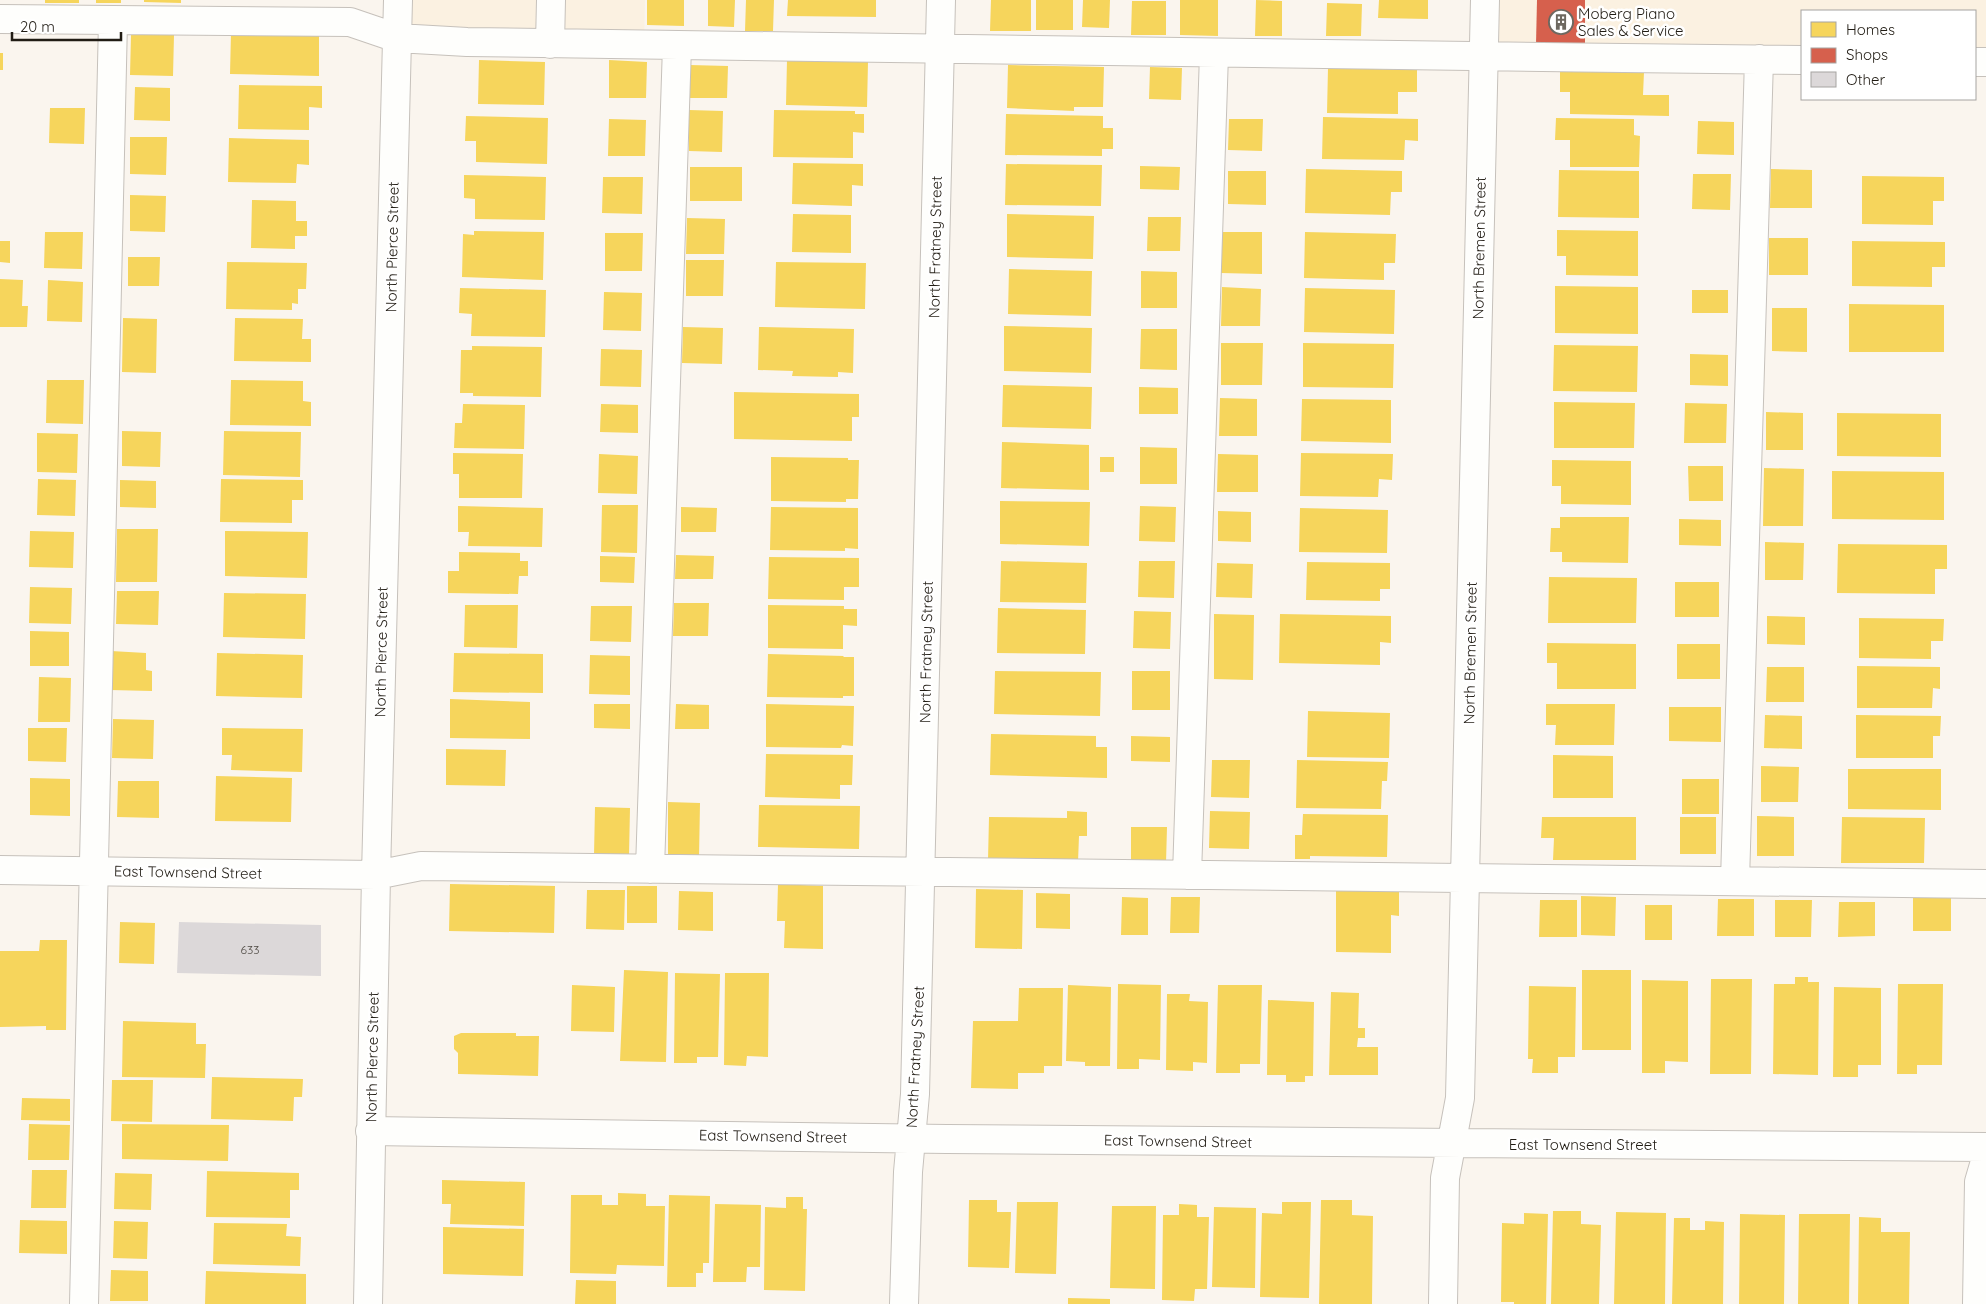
<svg xmlns="http://www.w3.org/2000/svg" width="1986" height="1304" viewBox="0 0 1986 1304" font-family="Quicksand,sans-serif">
	<rect width="100%" height="100%" fill="#faf5ee"/>
	<path fill="#fbf1e1" d="M398 0H645L644 45 397 38Z
		M1485 0H1986V62H1975V11H1802V60L1483 56Z"/>
	<path fill="#f6d55c" d="M45 0H79V3H45Z
		M96 0H121V3H96Z
		M144 0H181V3L144 2Z
		M647 0H684V26L647 25Z
		M708 0H735L734 27 708 26Z
		M746 0H774L773 31H745Z
		M788 0H876V17L787 16Z
		M991 0H1031V31H990Z
		M1036 0H1073V30H1036Z
		M1083 0H1110L1109 28 1082 27Z
		M1180 0H1218V36L1180 35Z
		M1256 0 1282 1V36H1255Z
		M1379 0H1428V19L1378 18Z
		M1132 1H1166V35H1131Z
		M1327 3 1362 4 1361 36H1326Z
		M231 33 319 35V76L230 74Z
		M131 35H174L173 76 130 75Z
		M0 53H3V70H0Z
		M479 60 545 62 544 105 478 104Z
		M609 60 647 62 646 98H609Z
		M787 60 868 62 867 107 786 105Z
		M690 65 728 66 727 98H689Z
		M1008 65 1104 67 1103 107H1074V111L1007 108Z
		M1150 67 1182 68 1181 100 1149 99Z
		M1328 68 1417 70V92H1398V114L1327 113Z
		M1560 71 1644 72 1643 95H1669V116L1570 114V92H1560Z
		M239 85 322 86V108L309 107V130L238 129Z
		M135 87 170 88V121L134 120Z
		M50 108H85L84 144 49 143Z
		M689 110 723 111 722 152 689 151Z
		M774 110 855 111V114H864V133L853 132V158L773 157Z
		M1006 114 1103 116V128H1113V149H1102V156L1005 155Z
		M466 116 548 118 547 164 476 162V141H465Z
		M1323 117 1418 119V141L1405 140 1404 160 1322 159Z
		M1556 118 1634 119V135L1640 136 1639 167H1570V140H1555Z
		M609 119 646 120 645 156H608Z
		M1229 119H1263L1262 151 1228 150Z
		M1698 121 1734 122V155L1697 154Z
		M130 137H167L166 175 130 174Z
		M229 138 309 140V165L297 164 296 183 228 182Z
		M793 163 863 164V186L852 185V206L792 204Z
		M1006 164 1102 165 1101 206 1005 205Z
		M1140 166 1180 167 1179 190 1140 189Z
		M690 167H742V201H690Z
		M1306 169 1402 171V192H1391L1390 215 1305 213Z
		M1771 169 1812 170V208H1770Z
		M1559 170 1639 171V218L1558 217Z
		M1228 171H1266V205L1228 204Z
		M1693 174H1731L1730 210 1692 209Z
		M464 175 546 177 545 220 475 219V199L464 198Z
		M1862 176 1944 177V201H1933V225L1862 224Z
		M603 177H643L642 214 602 213Z
		M130 195 166 196 165 232 130 231Z
		M252 200 296 201V221H307V236H295V249L251 248Z
		M793 214 851 215V253L792 252Z
		M1007 214 1094 216 1093 259 1007 257Z
		M1148 217H1181L1180 251H1147Z
		M687 218 725 219 724 254H686Z
		M1557 230 1638 231V276L1566 275V256H1557Z
		M474 231 544 232 543 280 462 277 463 234 474 235Z
		M45 232H83L82 269 44 268Z
		M1222 232H1262V274L1221 273Z
		M1305 232 1396 234 1395 263H1384V280L1304 278Z
		M605 233H643L642 271H605Z
		M1769 238H1808V275H1769Z
		M0 241H10V263L0 262Z
		M1852 241 1945 242V267H1932V287L1852 286Z
		M128 257H160L159 286H128Z
		M686 260H724L723 296H686Z
		M227 262 307 263 306 289H298V304L292 303V310L226 309Z
		M776 262 866 263 865 309 775 307Z
		M1009 269 1092 271 1091 316 1008 314Z
		M1141 271 1177 272V308H1141Z
		M0 279 23 280 22 306H28L27 327H0Z
		M48 280 83 282 82 322 47 321Z
		M1555 286 1638 287V334L1555 333Z
		M1222 287 1261 289 1260 326H1221Z
		M460 288 546 290 545 337 471 336 472 314 459 313Z
		M1305 288 1395 290 1394 334 1304 332Z
		M1692 290H1728V313H1692Z
		M604 292 642 293 641 331 603 330Z
		M1849 304 1944 305V352H1849Z
		M1772 308H1807V352L1772 351Z
		M123 318 157 319 156 373 122 372Z
		M235 318 303 319 302 339H311V362L234 361Z
		M1004 326 1092 328 1091 373 1004 371Z
		M683 327 723 328 722 364 682 363Z
		M759 327 854 329 853 373 838 372V377L792 376 793 371 758 370Z
		M1141 329H1177V370L1140 369Z
		M1221 343H1263L1262 385H1221Z
		M1303 343 1394 344 1393 388 1303 387Z
		M1554 345 1638 346 1637 392 1553 391Z
		M472 346 542 347 541 397 473 396V393H460L461 350H472Z
		M601 349 642 350 641 387 600 386Z
		M1690 354 1728 355V386L1690 385Z
		M47 380H84L83 424 46 423Z
		M231 380 303 381V401L311 402V426L230 425Z
		M1003 385 1092 387 1091 429 1002 427Z
		M1139 387 1178 388V414H1139Z
		M734 392 859 394V417H852V441L734 439Z
		M1220 398 1257 399V436H1219Z
		M1302 399 1391 400V443L1301 441Z
		M1554 402 1635 403 1634 448H1554Z
		M1685 403 1727 404 1726 443H1684Z
		M463 404 525 405 524 449 454 448 455 423H462Z
		M601 404 638 405V433L600 432Z
		M1766 412 1803 413V450H1766Z
		M1837 413 1941 414V457L1837 456Z
		M122 431 161 432 160 467 122 466Z
		M224 431 301 432 300 477 223 475Z
		M37 433 78 434 77 473 37 472Z
		M1002 442 1089 445V490L1001 488Z
		M1140 447 1177 448V484H1140Z
		M453 453 523 454 522 498H459V474H453Z
		M1301 453 1393 454 1392 480 1379 479 1378 497 1300 496Z
		M599 454 638 456 637 494 598 493Z
		M1218 454 1258 455V492H1217Z
		M771 457 848 458V460H859L858 499H846V502L771 501Z
		M1100 457H1114V472H1100Z
		M1552 460 1631 461V505L1561 504V486H1552Z
		M1688 466H1723V501H1689Z
		M1764 468 1804 469 1803 526H1763Z
		M1832 471 1944 472V520L1832 519Z
		M38 479 76 480 75 516 37 515Z
		M221 479 303 480V500H292V523L220 522Z
		M120 480 156 481V508L120 507Z
		M1000 501 1090 502 1089 546 1000 544Z
		M602 505H638L637 553 601 552Z
		M458 506 543 508 542 547 468 546 469 532H458Z
		M1140 506 1176 507 1175 542 1139 541Z
		M681 507 717 508 716 532H681Z
		M771 507 858 508V549L845 548V551L770 550Z
		M1300 508 1388 510 1387 553 1299 552Z
		M1218 511 1251 512V542L1218 541Z
		M1560 517H1629L1628 563 1562 562V552H1550L1551 528H1560Z
		M1679 519 1721 520V546L1679 545Z
		M117 529H158L157 582H116Z
		M30 531 74 532 73 568 29 567Z
		M225 531 308 532 307 578 225 576Z
		M1765 542 1804 543 1803 580H1765Z
		M1838 544 1947 545V569H1935V594L1837 593Z
		M459 552 520 553V561H528V576H519L518 594 448 593V571H459Z
		M676 555 714 556 713 579H675Z
		M600 556 635 557 634 583 600 582Z
		M769 557 859 558V587H844V600L768 599Z
		M1001 561 1087 563 1086 603 1000 602Z
		M1139 561H1175L1174 598 1138 597Z
		M1307 562 1390 563V589H1380V601L1306 600Z
		M1217 563 1253 564 1252 598 1216 597Z
		M1549 577 1637 578 1636 623H1548Z
		M1675 582H1719V617H1675Z
		M30 587 72 588 71 624 29 623Z
		M117 591H159L158 625 116 624Z
		M224 593 306 594 305 639 223 637Z
		M674 603H709L708 636H673Z
		M465 605H518L517 648 464 647Z
		M768 605 844 606V609H857V626L843 625V649L768 648Z
		M591 606H632L631 642 590 641Z
		M998 608 1086 610 1085 654 997 653Z
		M1134 611 1171 612 1170 649 1133 648Z
		M1214 614 1254 615 1253 680 1214 679Z
		M1280 614 1391 616V643L1380 642V665L1279 663Z
		M1767 616 1805 617V645L1767 644Z
		M1859 618 1944 619 1943 641H1931V659L1859 658Z
		M30 631 69 632V666H30Z
		M1547 643 1636 644V689H1557V663H1547Z
		M1677 644H1720V679H1677Z
		M111 651 146 653V670L152 671V691L110 690Z
		M217 653 303 655 302 698 216 696Z
		M454 653 543 654V693L453 692Z
		M768 654 844 656 843 657H854V696H843V698L767 697Z
		M590 655 630 656V695L589 694Z
		M1857 666 1940 667V689L1933 688 1932 708H1857Z
		M1767 667H1804V702H1766Z
		M995 671 1101 672 1100 716 994 714Z
		M1132 671H1170V710H1132Z
		M39 677 71 678 70 722H38Z
		M450 699 530 702V739L450 738Z
		M594 704H630V729L594 728Z
		M676 704 709 705V729H675Z
		M766 704 854 706 853 746 842 745 841 748 766 747Z
		M1546 704H1615L1614 745H1555L1556 725H1546Z
		M1669 707H1721V742L1669 741Z
		M1308 711 1390 713 1389 758 1307 757Z
		M1765 715 1802 716V749L1764 748Z
		M1856 715 1941 716 1940 736H1933V758H1856Z
		M113 719 154 720 153 759 112 758Z
		M28 728H67L66 762 28 761Z
		M222 728 303 729 302 772 231 770 232 755H222Z
		M991 734 1096 736V747H1107V778L990 775Z
		M1131 736 1170 737V762L1131 761Z
		M446 749 506 750 505 786 446 785Z
		M766 754 853 755 852 785H840V799L765 797Z
		M1553 755 1613 756V798H1553Z
		M1212 760H1250L1249 798 1211 797Z
		M1297 760 1388 762 1387 781H1382L1381 809 1296 808Z
		M1761 766 1799 767 1798 802H1761Z
		M1848 769H1941V810L1848 809Z
		M216 776 292 778 291 822 215 821Z
		M30 778 70 779V816L30 815Z
		M1682 779H1719V814H1682Z
		M118 781H159V818L117 817Z
		M668 802 700 803 699 858 668 857Z
		M759 805 860 806 859 849 758 847Z
		M595 807 630 808 629 856 594 855Z
		M1067 811 1087 812V836H1079L1078 862 988 860 989 817 1067 818Z
		M1210 811 1250 812 1249 849 1209 848Z
		M1303 814 1388 815 1387 857 1310 856V859H1295V835H1302Z
		M1757 816 1794 817V856H1757Z
		M1542 817H1636V860H1553L1554 838H1541Z
		M1680 817H1716V854H1680Z
		M1842 817 1925 818 1924 863H1841Z
		M1131 827H1167L1166 863 1131 862Z
		M450 884 555 886 554 933 449 931Z
		M778 884 823 886V949L784 948 785 921H777Z
		M627 886H657V923H627Z
		M976 889 1023 890 1022 949 975 948Z
		M587 890H625L624 930 586 929Z
		M1336 890 1399 892V916L1391 915V953L1336 952Z
		M679 891 713 892V931L678 930Z
		M1036 893 1070 894V929L1036 928Z
		M1581 896 1616 897 1615 936 1581 935Z
		M1913 896H1951V931H1913Z
		M1122 897 1148 898V935H1121Z
		M1171 897H1200L1199 933H1170Z
		M1718 899H1754V936H1717Z
		M1540 900H1577V937H1539Z
		M1775 900H1812L1811 937H1775Z
		M1839 902H1875V936L1838 937Z
		M1645 905H1672V940H1645Z
		M120 922 155 923 154 964 119 963Z
		M40 940H67L66 1030H46V1026L0 1027V951H39Z
		M624 970 668 972 666 1062 620 1061Z
		M1582 970H1631V1050H1582Z
		M675 973 720 974 718 1057H697V1063H674Z
		M725 973H769L768 1057 747 1056 746 1066 724 1065Z
		M1795 977H1808V982H1819L1818 1075 1773 1074 1774 984H1795Z
		M1711 979H1752L1751 1074H1710Z
		M1642 980 1688 981V1062L1665 1061V1073H1642Z
		M1118 984 1161 985 1160 1060 1139 1059V1069H1117Z
		M1898 984H1943L1942 1065H1917V1074H1897Z
		M572 985 615 987 614 1032 571 1031Z
		M1068 985 1111 987 1110 1066H1085V1062L1066 1061Z
		M1218 985H1262L1260 1064H1240V1073H1216Z
		M1529 986 1576 987 1575 1057H1558V1073H1532L1533 1059H1528Z
		M1834 987 1881 988V1065H1858V1077H1833Z
		M1019 988H1063L1062 1066H1044V1073H1018V1089L971 1088 973 1021H1018Z
		M1331 992 1359 993 1358 1028H1365V1038H1358L1357 1047H1378V1075H1329Z
		M1167 994H1190L1189 1001 1208 1002 1207 1063 1193 1062V1071L1166 1070Z
		M1268 1000 1314 1002 1313 1076H1305V1082H1286V1075H1267Z
		M123 1021 196 1023V1044H206L205 1078 122 1077Z
		M461 1033H516V1036H539L538 1076 458 1074V1053L454 1049V1036Z
		M212 1077 303 1079 302 1097H294L293 1121 211 1119Z
		M112 1080H153L152 1122 111 1121Z
		M22 1098 70 1099V1121L21 1120Z
		M29 1124 70 1125 69 1160H28Z
		M122 1124 229 1125 228 1161 122 1159Z
		M32 1170H67L66 1208H31Z
		M207 1171 299 1173V1190H290V1218L206 1217Z
		M115 1173 152 1174 151 1210 114 1209Z
		M442 1180 525 1182 524 1226 450 1224 451 1204H442Z
		M618 1193 646 1194V1206H665L664 1266 617 1265 616 1274 570 1273 571 1195H602V1205H618Z
		M669 1195 710 1196 709 1263H703V1273H696V1287H667Z
		M786 1197H803V1209H807L805 1291 764 1290 765 1207 786 1208Z
		M969 1200H997V1212H1011L1009 1268 968 1267Z
		M1321 1200H1352V1215L1373 1216 1372 1304H1319Z
		M1017 1202H1058L1056 1274 1015 1273Z
		M1282 1202H1311L1309 1298 1260 1297 1262 1213 1282 1214Z
		M715 1204 761 1205 760 1267H747L746 1282H713Z
		M1179 1204 1197 1205V1217H1209L1207 1289H1195L1194 1301 1162 1300 1163 1215H1179Z
		M1112 1206H1156L1155 1289 1110 1288Z
		M1214 1207 1256 1208 1255 1288 1212 1287Z
		M1553 1211H1581V1224L1601 1225 1599 1304H1551Z
		M1616 1212 1666 1213 1665 1304H1614Z
		M1524 1213 1548 1214 1546 1304H1514V1302H1501L1502 1223 1524 1224Z
		M1740 1214 1785 1215 1784 1304H1739Z
		M1799 1214H1850L1849 1304H1798Z
		M1859 1217 1881 1218V1232H1910L1909 1304H1858Z
		M1674 1218H1690V1230H1705V1221L1724 1222 1723 1304H1672Z
		M20 1220 67 1221V1254L19 1253Z
		M114 1221 148 1222 147 1259 113 1258Z
		M214 1223 287 1224 286 1236 301 1237 300 1266 213 1264Z
		M443 1227 524 1229 523 1276 443 1274Z
		M111 1270 148 1271V1301H110Z
		M206 1271 306 1274V1304H205Z
		M576 1280 616 1281V1304H575Z
		M1068 1298 1110 1299V1304H1068Z"/>
	<path fill="#d6604d" d="M1537 0H1585V44H1536Z"/>
	<path fill="#dcd8d9" d="M179 922 321 925V976L177 973Z"/>
	<g fill="none" stroke-linecap="round" stroke-linejoin="round">
		<defs>
			<path id="minor" d="M0 19 350 22 397 38 467 42C912 51 1357 55 1802 60
				M550 44 551 0
				M1975 62H1986
				M650 869 677 46
				M0 870 376 875 421 866 1986 884
				M1187 875 1214 54
				M1735 881 1759 59
				M370 1131 947 1139 1986 1147
				M84 1304 113 21
				M368 1304 376 875 398 0
				M904 1304 908 1172 915 1094 941 0
				M1443 1304 1445 1178 1460 1098 1485 0
				M1977 1304 1979 1182 1986 1158"/>
		</defs>
		<use href="#minor" stroke="#c6c1bb" stroke-width="30"/>
		<use href="#minor" stroke="#fefefc" stroke-width="28"/>
	</g>
	<defs>
		<symbol id="building-ring" viewBox="-11 -11 22 22"><circle r="9.5" fill="#fff" stroke="#6d6860" stroke-width="1.5"/><path d="M-4-6H4V6H1V3H-1V6H-4ZM-2.5-4.3h1.7v1.8h-1.7ZM.8-4.3h1.7v1.8H.8ZM-2.5-1h1.7V.8h-1.7ZM.8-1h1.7V.8H.8Z" fill="#6d6860"/></symbol>
	</defs>
	<g fill-rule="evenodd">
		<use href="#building-ring" x="1547" y="8" width="28" height="28"/>
	</g>
	<g text-anchor="middle" dominant-baseline="central" stroke-width="5" stroke-linejoin="round" paint-order="stroke">
		<g font-size="12" fill="#504b45">
			<text x="250" y="949">633</text>
		</g>
		<g font-size="15" fill="#211c14" stroke="#fff" text-anchor="start">
			<text x="1578" y="13">Moberg Piano<tspan x="1578" dy="17">Sales &amp; Service</tspan></text>
		</g>
		<g font-size="15" fill="#211c14" stroke="#fff">
			<text transform="translate(392 247) rotate(-89)">North Pierce Street</text>
			<text transform="translate(935 247) rotate(-89)">North Fratney Street</text>
			<text transform="translate(1479 248) rotate(-89)">North Bremen Street</text>
			<text transform="translate(381 652) rotate(-89)">North Pierce Street</text>
			<text transform="translate(926 652) rotate(-89)">North Fratney Street</text>
			<text transform="translate(1470 653) rotate(-89)">North Bremen Street</text>
			<text transform="translate(188 872) rotate(1)">East Townsend Street</text>
			<text transform="translate(372 1057) rotate(-89)">North Pierce Street</text>
			<text transform="translate(915 1057) rotate(-87)">North Fratney Street</text>
			<text transform="translate(773 1136) rotate(1)">East Townsend Street</text>
			<text transform="translate(1178 1141) rotate(1)">East Townsend Street</text>
			<text x="1583" y="1144">East Townsend Street</text>
		</g>
	</g>
	<rect x="1801" y="10" width="175" height="90" fill="#ffffff" stroke="#a6a4a1"/>
	<rect x="1811" y="22" width="25" height="15" fill="#f6d55c" stroke="#a6a4a1"/>
	<text x="1846" y="35" font-size="15" fill="#211c14">Homes</text>
	<rect x="1811" y="48" width="25" height="15" fill="#d6604d" stroke="#a6a4a1"/>
	<text x="1846" y="60" font-size="15" fill="#211c14">Shops</text>
	<rect x="1811" y="72" width="25" height="15" fill="#dcd8d9" stroke="#a6a4a1"/>
	<text x="1846" y="85" font-size="15" fill="#211c14">Other</text>
	<path d="M12 32v8h109v-8" fill="none" stroke="#211c14" stroke-width="2.5"/>
	<text x="20" y="32" font-size="15" fill="#211c14" stroke="#ffffff" stroke-width="4" paint-order="stroke">20 m</text>
</svg>
